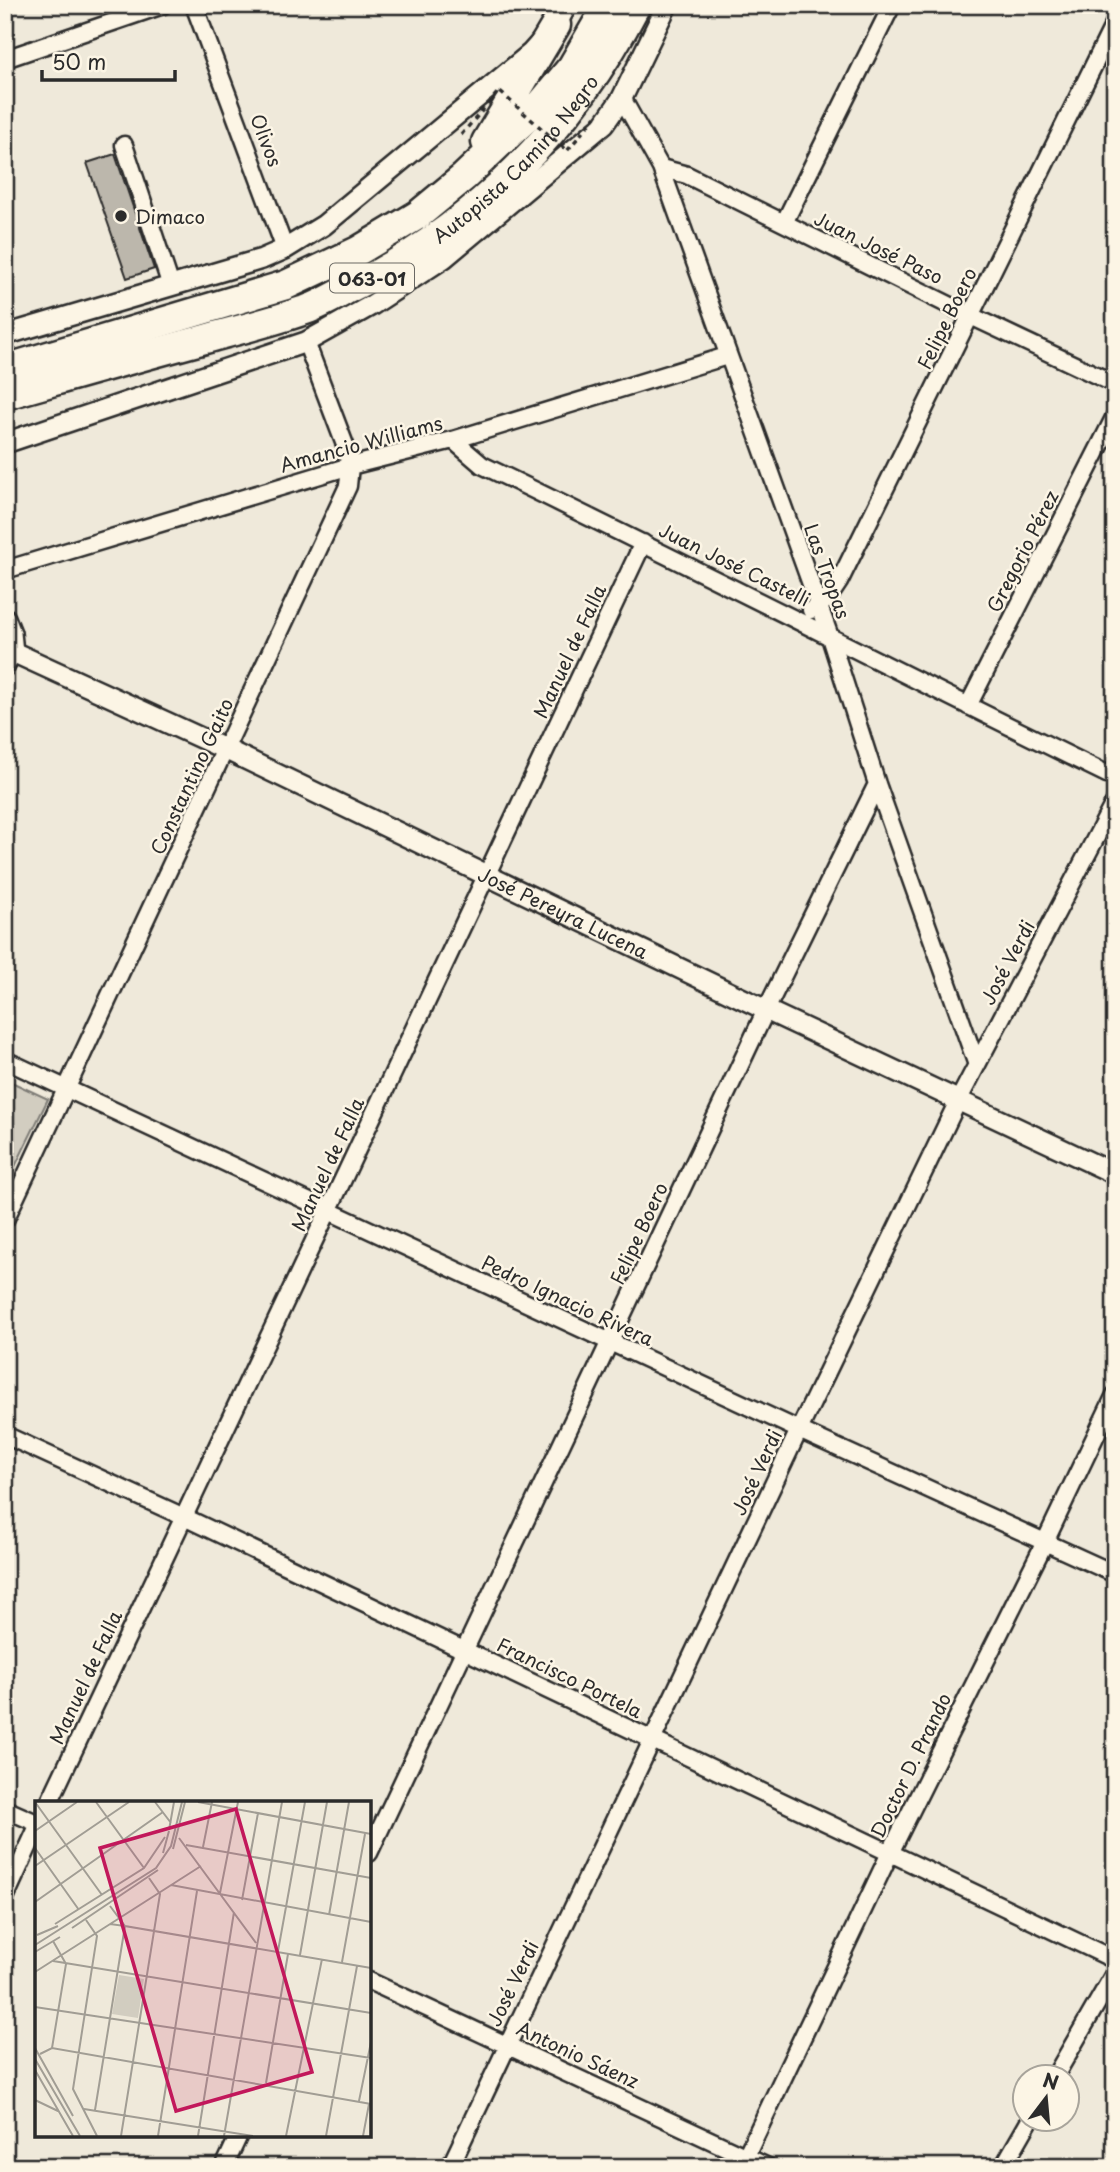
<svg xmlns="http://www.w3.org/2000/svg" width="1120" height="2172" viewBox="0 0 1120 2172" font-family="'Playpen Sans',sans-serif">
	<rect width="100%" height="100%" fill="#efe9da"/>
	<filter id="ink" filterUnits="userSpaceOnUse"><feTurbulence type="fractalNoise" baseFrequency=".0143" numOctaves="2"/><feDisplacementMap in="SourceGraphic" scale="14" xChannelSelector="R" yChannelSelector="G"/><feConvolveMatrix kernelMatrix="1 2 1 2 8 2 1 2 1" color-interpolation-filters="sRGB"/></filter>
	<g filter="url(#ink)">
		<path fill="#d2cdc0" stroke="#7e7c76" stroke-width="2" d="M5 1079 48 1099 5 1187Z"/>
		<path fill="#bcb7ac" stroke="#2b2b2b" stroke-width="2" d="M115 154 154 269 127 278 87 163Z"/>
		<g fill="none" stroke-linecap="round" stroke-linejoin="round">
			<defs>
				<path id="minor" d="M194 5 285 249
					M5 59 163 5
					M622 98 661 168 829 634 877 784 977 1065
					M124 145 171 286
					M661 168 687 175 971 316 1115 384
					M784 223 892 5
					M453 440 482 465C694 567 903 675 1115 778
					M5 570 350 466 453 440 727 356
					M811 610 827 600 839 582 1115 22
					M5 668 13 652
					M968 706 1115 416
					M5 1060 799 1430 1115 1574
					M5 1220 348 486 350 466 345 445 306 342
					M5 1435 184 1517 1115 1960
					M49 1803 643 543
					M5 1809 37 1823
					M369 1853 766 1010 877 784
					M5 1898 37 1828
					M369 1981 768 2167
					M1054 2078 1115 1972
					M746 2156 890 1853 1045 1542 1115 1395
					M224 2167 239 2135
					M450 2167 799 1430 958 1101 1115 801
					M1003 2167 1030 2120"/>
				<g id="tertiary">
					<path d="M5 335 262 259 285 249 324 225 531 53 556 25 567 5"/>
					<path d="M5 443 306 342 372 305 444 258 604 124 622 98 667 5"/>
					<path id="s1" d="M5 618 11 633 13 652 227 750 766 1010 1115 1174"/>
				</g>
				<g id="motorway">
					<path d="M486 142 556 25"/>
					<path d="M5 369 286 285 358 251 418 215 464 177 542 103 572 67 608 5"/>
					<path id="s2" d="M5 395C72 376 138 357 205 339 237 330 271 322 302 311 319 306 335 296 350 288 474 228 573 127 636 5"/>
				</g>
			</defs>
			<use href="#minor" stroke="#2b2b2b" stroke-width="21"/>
			<use href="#tertiary" stroke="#2b2b2b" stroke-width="24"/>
			<use href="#motorway" stroke="#2b2b2b" stroke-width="33"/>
			<use href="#minor" stroke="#fcf5e5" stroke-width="16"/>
			<use href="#tertiary" stroke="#fcf5e5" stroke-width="19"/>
			<use href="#motorway" stroke="#fcf5e5" stroke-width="28"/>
			<path stroke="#2b2b2b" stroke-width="3.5" stroke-dasharray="5 5" stroke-linecap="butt" d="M461 135 499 91 567 151 596 116"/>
		</g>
	</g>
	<circle fill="#2b2b2b" stroke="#fcf5e5" stroke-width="2.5" cx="121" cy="216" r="7"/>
	<g text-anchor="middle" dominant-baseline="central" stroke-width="5" stroke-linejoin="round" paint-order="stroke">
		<rect fill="#fcf5e5" stroke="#6a6863" stroke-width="2" x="330" y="263.5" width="84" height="29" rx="5"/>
		<g font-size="18" font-weight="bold" fill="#2b2b2b">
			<text x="372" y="278">063-01</text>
		</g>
		<g font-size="19" fill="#2b2b2b" stroke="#fcf5e5">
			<text transform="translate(267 140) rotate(69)">Olivos</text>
			<text stroke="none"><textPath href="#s2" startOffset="574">Autopista Camino Negro</textPath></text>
			<text transform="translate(879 247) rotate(26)">Juan José Paso</text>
			<text transform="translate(946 318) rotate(-64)">Felipe Boero</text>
			<text transform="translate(361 443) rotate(-15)">Amancio Williams</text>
			<text transform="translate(1022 551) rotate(-63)">Gregorio Pérez</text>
			<text transform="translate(735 564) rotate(26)">Juan José Castelli</text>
			<text transform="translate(828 571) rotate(70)">Las Tropas</text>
			<text transform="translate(569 651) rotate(-65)">Manuel de Falla</text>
			<text transform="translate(191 776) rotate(-65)">Constantino Gaito</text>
			<text stroke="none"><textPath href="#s1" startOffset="644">José Pereyra Lucena</textPath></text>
			<text transform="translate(1007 962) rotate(-62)">José Verdi</text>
			<text transform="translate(327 1164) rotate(-65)">Manuel de Falla</text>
			<text transform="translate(638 1233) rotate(-65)">Felipe Boero</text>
			<text transform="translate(568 1300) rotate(25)">Pedro Ignacio Rivera</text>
			<text transform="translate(756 1472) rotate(-65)">José Verdi</text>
			<text transform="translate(85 1677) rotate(-65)">Manuel de Falla</text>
			<text transform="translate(570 1677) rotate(26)">Francisco Portela</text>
			<text transform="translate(910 1765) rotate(-64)">Doctor D. Prando</text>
			<text transform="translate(512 1983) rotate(-64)">José Verdi</text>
			<text transform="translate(578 2054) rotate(25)">Antonio Sáenz</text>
		</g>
		<g font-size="19" fill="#2b2b2b" stroke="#fcf5e5" text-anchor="start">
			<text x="135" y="216">Dimaco</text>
		</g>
	</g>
	<g transform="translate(35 1801)">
		<rect width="336" height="336" fill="#efe9da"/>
		<path d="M84 174 109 178 103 217 77 213Z" fill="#d2cdc0"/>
		<path fill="none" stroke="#a19d94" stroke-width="2" d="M0 1 67 94M61 1 109 67M120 1 136 22M163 1 336 33M134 29 139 1M0 30 42 1M144 37 221 142M151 44 336 77M168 46 177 1M0 47 44 109M138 48 150 1M128 52 134 30M0 65 94 1M136 84 336 121M185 92 203 1M207 99 223 12M0 101 128 11M75 105 90 125 336 167M294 114 314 1M51 119 62 135 38 288 62 335M20 123 109 67 130 36M37 127 123 69M2 134 23 125M0 144 121 67 136 45 147 1M243 150 270 1M0 151 25 136M265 154 292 1M18 160 336 212M307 161 330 33M0 171 166 65M0 206 336 257M0 247 38 315M17 247 31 163 18 140M5 253 17 247 336 303M0 258 45 335M0 269 38 335M231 282 253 153M0 299 23 310M324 300 336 241M49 308 218 335M60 309 90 125 75 123M86 335 125 93 114 77M123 335 162 90M163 335 199 111M189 335 247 1M251 335 287 158M291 335 322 165M328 335 334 303"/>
		<path fill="#c2185b" fill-opacity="0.15" stroke="#c2185b" stroke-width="3.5" d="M201 8 277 271 141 310 65 47Z"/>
		<rect width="336" height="336" fill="none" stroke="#2b2b2b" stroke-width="3.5"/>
	</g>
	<rect width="1120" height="2172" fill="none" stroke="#fcf5e5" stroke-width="28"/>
	<rect x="14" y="14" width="1092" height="2144" fill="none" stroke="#2b2b2b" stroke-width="2.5" filter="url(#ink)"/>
	<g transform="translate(1046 2098) rotate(16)"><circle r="33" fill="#fcf5e5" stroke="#a8a49b" stroke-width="2"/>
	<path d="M0-5L12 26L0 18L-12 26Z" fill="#2b2b2b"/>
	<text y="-10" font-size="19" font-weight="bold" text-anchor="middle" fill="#2b2b2b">N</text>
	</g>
	<path d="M42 70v10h133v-10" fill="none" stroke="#2b2b2b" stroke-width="3.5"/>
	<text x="52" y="70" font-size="21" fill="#2b2b2b" stroke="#fcf5e5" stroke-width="5" paint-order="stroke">50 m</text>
</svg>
